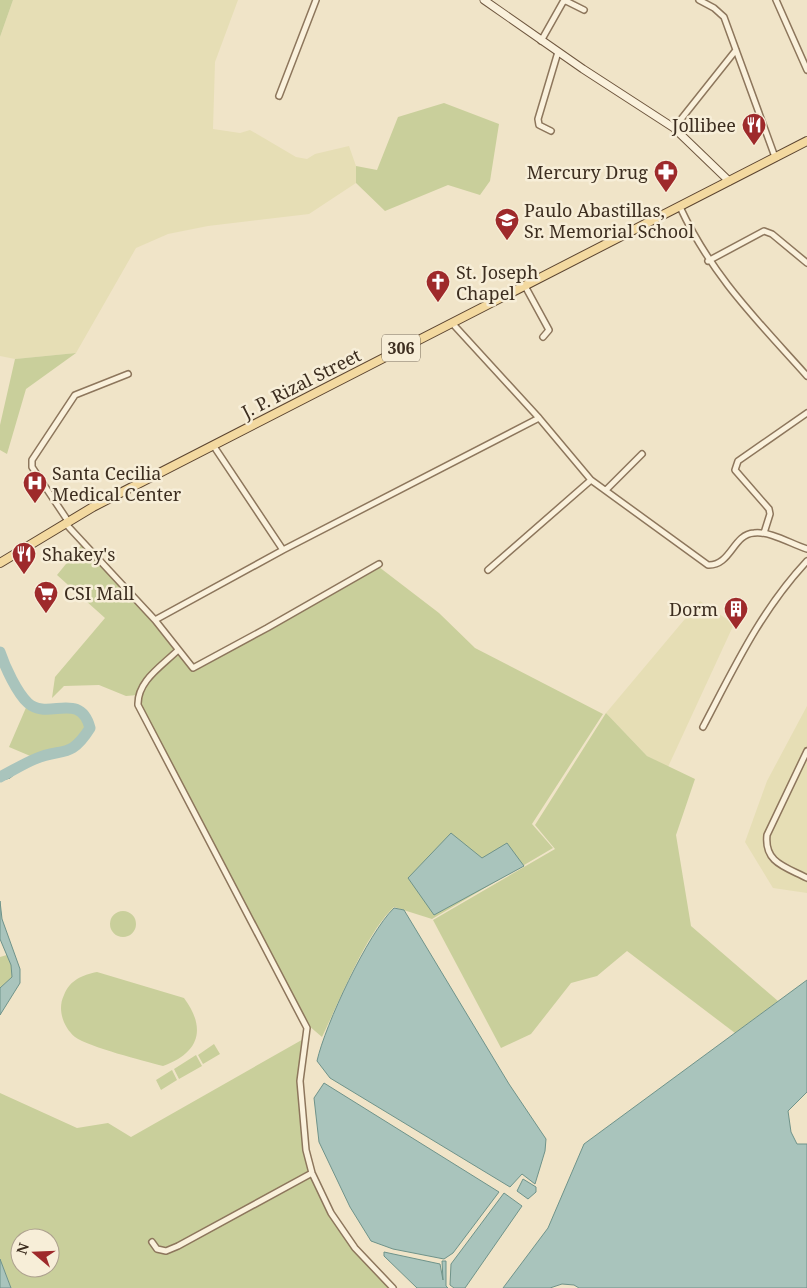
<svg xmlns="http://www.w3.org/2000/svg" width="807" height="1288" viewBox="0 0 807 1288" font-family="'Noto Serif',serif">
	<rect width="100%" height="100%" fill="#f0e4c8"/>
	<path fill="#e6deb5" d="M13 0H238L215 62 213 129 240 133 250 130 296 157 307 159 315 154 349 146 356 166V183L309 214 208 226 168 234 136 248 76 353 15 359 0 356V37Z
		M700 601 734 624 668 767 647 756 606 713Z
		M807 706V893L773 888 745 842 767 781Z"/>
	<path fill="#c9cf9b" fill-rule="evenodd" d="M0 0H13L0 37Z
		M444 103 499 124 490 181 480 195 448 185 385 211 356 183V166L377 170 398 117Z
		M76 353 26 389 7 454 0 450V425L15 359Z
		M83 543 155 620 178 650 142 685 138 695 126 696 99 685 64 686 52 698 55 677 105 618 57 575Z
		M379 567 439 613 475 648 603 714 532 824 553 848 432 919 394 907C366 933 340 1000 322 1037L308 1025 140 706C140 683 164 668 180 652L195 669Z
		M28 703C50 714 82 697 90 728L84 737 66 752 35 758 9 747Z
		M606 713 647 756 695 779 676 835 691 926 778 1001 735 1033 627 951 597 976 571 983 531 1034 501 1048 433 920 555 849 535 825Z
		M110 924a13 13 0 1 1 26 0a13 13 0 1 1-26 0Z
		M7 955 11 965 12 977 0 988V957Z
		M97 972 184 998C207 1029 199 1053 163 1066 144 1061 89 1047 75 1037 63 1027 57 1009 64 995 70 980 82 975 97 972Z
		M307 1037 300 1081 306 1150 319 1191 355 1248 393 1288H11L0 1259V1093L77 1128 108 1123 131 1137ZM20 1238H50V1268H20Z
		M214 1044 220 1054 203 1064 198 1055Z
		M196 1055 202 1066 179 1079 174 1069Z
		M172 1070 177 1080 161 1090 156 1080Z"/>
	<path fill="#a9c4bc" stroke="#6f938a" d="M28 763 10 778 0 781V774L16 766Z
		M451 833 482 858 507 843 524 866 434 915 408 878Z
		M0 901 2 919 20 969V983L0 1015V988L12 977 11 965 0 939Z
		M394 908 404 910 509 1084 546 1139 545 1151 535 1184 522 1174 510 1187 330 1078 317 1061C325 1025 368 933 394 908Z
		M807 980V1092L788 1111 791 1132 797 1144H807V1288H579L574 1285 562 1284 550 1288H503L548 1228 584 1144Z
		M324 1083 499 1192 453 1253 444 1259 393 1249 371 1241 350 1207 319 1142 314 1098Z
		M523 1179 536 1187V1192L528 1199 517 1191Z
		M504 1193 522 1206 465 1288H454L450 1285 451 1264Z
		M384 1252 440 1264 443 1280 442 1261H446V1286L448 1288H417L384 1256Z
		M0 1259 11 1288H0Z"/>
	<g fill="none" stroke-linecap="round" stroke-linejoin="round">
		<path stroke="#a9c4bc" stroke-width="11" d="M0 652C5 667 17 693 28 703 48 721 80 690 90 728 70 760 62 747 35 759 23 764 12 771 0 777"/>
		<defs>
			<path id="street" d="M699 0 714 8 724 17 775 157
				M776 0 807 70
				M541 41 563 2 566 1 584 10
				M279 96 316 0
				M674 128 736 50
				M551 131 539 125 538 119 558 52
				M680 207C712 276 757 320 807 376
				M708 261 764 231 772 234 807 263
				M525 286 549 330 543 337
				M539 418 591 480 708 565C731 566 733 534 754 533 771 531 791 544 807 549
				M213 445 283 550
				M606 490 642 454
				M68 521 32 467V460L75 395 128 374
				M65 523 155 620 193 668 267 628 379 564
				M764 533 770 514 769 509 735 470 738 461 807 413
				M488 570 591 480
				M155 620 283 550 539 418 452 323
				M178 650C162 666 137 681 138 705L307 1028 300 1081 306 1150 312 1173 331 1213 355 1248 393 1288
				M703 727C734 668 761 610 807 561
				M807 751 767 835C764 863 786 867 807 878
				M152 1242 157 1249 166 1251 178 1246 312 1173"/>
			<path id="secondary" d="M484 0 583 69 674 128 729 181"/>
			<path id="primary" d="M0 563 93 507 807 141"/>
		</defs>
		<use href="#street" stroke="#8d765c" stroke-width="8"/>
		<use href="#secondary" stroke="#6f573f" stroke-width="9"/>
		<use href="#primary" stroke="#5b4430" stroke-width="10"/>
		<use href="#street" stroke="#faf1dc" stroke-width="5"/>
		<use href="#secondary" stroke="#faf1dc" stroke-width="7"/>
		<use href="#primary" stroke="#f3d9a0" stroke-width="8"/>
	</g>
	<defs>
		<symbol id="restaurant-pin" viewBox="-11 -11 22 30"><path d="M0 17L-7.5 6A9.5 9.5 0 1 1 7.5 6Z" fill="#9e2a2b" stroke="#f7eed8"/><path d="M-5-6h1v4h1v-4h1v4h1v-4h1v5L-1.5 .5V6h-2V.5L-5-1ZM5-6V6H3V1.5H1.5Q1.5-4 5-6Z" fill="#fff"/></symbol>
		<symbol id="pharmacy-pin" viewBox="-11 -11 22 30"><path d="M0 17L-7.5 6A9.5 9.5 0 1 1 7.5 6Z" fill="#9e2a2b" stroke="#f7eed8"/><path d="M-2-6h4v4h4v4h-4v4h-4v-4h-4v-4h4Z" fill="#fff"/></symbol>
		<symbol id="school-pin" viewBox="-11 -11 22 30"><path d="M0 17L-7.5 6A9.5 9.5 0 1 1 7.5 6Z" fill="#9e2a2b" stroke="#f7eed8"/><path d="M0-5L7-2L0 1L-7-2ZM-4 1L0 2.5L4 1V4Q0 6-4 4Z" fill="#fff"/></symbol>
		<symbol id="church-pin" viewBox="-11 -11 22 30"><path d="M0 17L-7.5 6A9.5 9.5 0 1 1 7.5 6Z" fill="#9e2a2b" stroke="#f7eed8"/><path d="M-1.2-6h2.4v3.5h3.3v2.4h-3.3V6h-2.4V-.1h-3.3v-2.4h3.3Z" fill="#fff"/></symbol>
		<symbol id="hospital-pin" viewBox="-11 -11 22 30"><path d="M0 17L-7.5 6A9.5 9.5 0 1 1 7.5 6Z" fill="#9e2a2b" stroke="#f7eed8"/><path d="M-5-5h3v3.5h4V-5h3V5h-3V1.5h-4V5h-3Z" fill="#fff"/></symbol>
		<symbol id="supermarket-pin" viewBox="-11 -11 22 30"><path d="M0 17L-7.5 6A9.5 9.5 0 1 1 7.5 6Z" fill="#9e2a2b" stroke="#f7eed8"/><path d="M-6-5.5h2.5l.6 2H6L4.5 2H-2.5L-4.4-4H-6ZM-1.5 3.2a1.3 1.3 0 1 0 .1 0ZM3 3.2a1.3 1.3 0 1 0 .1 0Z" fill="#fff"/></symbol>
		<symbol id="building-pin" viewBox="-11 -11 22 30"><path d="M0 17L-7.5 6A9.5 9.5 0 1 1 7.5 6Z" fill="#9e2a2b" stroke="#f7eed8"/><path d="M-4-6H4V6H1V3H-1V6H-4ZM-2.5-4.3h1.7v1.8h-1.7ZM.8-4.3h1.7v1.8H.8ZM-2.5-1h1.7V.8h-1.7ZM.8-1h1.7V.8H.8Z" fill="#fff"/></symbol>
	</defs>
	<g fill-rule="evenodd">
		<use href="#restaurant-pin" x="740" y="111" width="28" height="38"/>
		<use href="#pharmacy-pin" x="652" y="158" width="28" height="38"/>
		<use href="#school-pin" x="493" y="206" width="28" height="38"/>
		<use href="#church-pin" x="424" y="268" width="28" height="38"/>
		<use href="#hospital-pin" x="21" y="469" width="28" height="38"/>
		<use href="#restaurant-pin" x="10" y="540" width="28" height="38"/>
		<use href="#supermarket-pin" x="32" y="579" width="28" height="38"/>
		<use href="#building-pin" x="722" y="595" width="28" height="38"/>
	</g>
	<g text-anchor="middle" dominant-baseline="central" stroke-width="5" stroke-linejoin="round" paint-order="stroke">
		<rect fill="#f7eed8" stroke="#756857" stroke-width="1" x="382" y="334.5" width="38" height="27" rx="4"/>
		<g font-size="16" font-weight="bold" fill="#3d2e20">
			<text x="401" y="348">306</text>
		</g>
		<g font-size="18" fill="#3d2e20" stroke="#f7eed8" text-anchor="start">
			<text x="736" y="125" text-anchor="end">Jollibee</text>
			<text x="648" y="172" text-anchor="end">Mercury Drug</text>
			<text x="524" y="210">Paulo Abastillas,<tspan x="524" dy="21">Sr. Memorial School</tspan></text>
			<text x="456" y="272">St. Joseph<tspan x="456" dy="21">Chapel</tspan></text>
			<text x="52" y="473">Santa Cecilia<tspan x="52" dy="21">Medical Center</tspan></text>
			<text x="42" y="554">Shakey's</text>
			<text x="64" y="593">CSI Mall</text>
			<text x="718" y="609" text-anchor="end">Dorm</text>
		</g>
		<g font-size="18" fill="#3d2e20" stroke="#f7eed8">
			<text transform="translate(301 383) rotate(-27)">J. P. Rizal Street</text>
		</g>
	</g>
	<g transform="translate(35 1253) rotate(289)"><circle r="24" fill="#f7eed8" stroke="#ada18e"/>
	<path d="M0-4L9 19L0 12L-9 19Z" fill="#9e2a2b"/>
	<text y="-8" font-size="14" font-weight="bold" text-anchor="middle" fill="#3d2e20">N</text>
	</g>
</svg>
